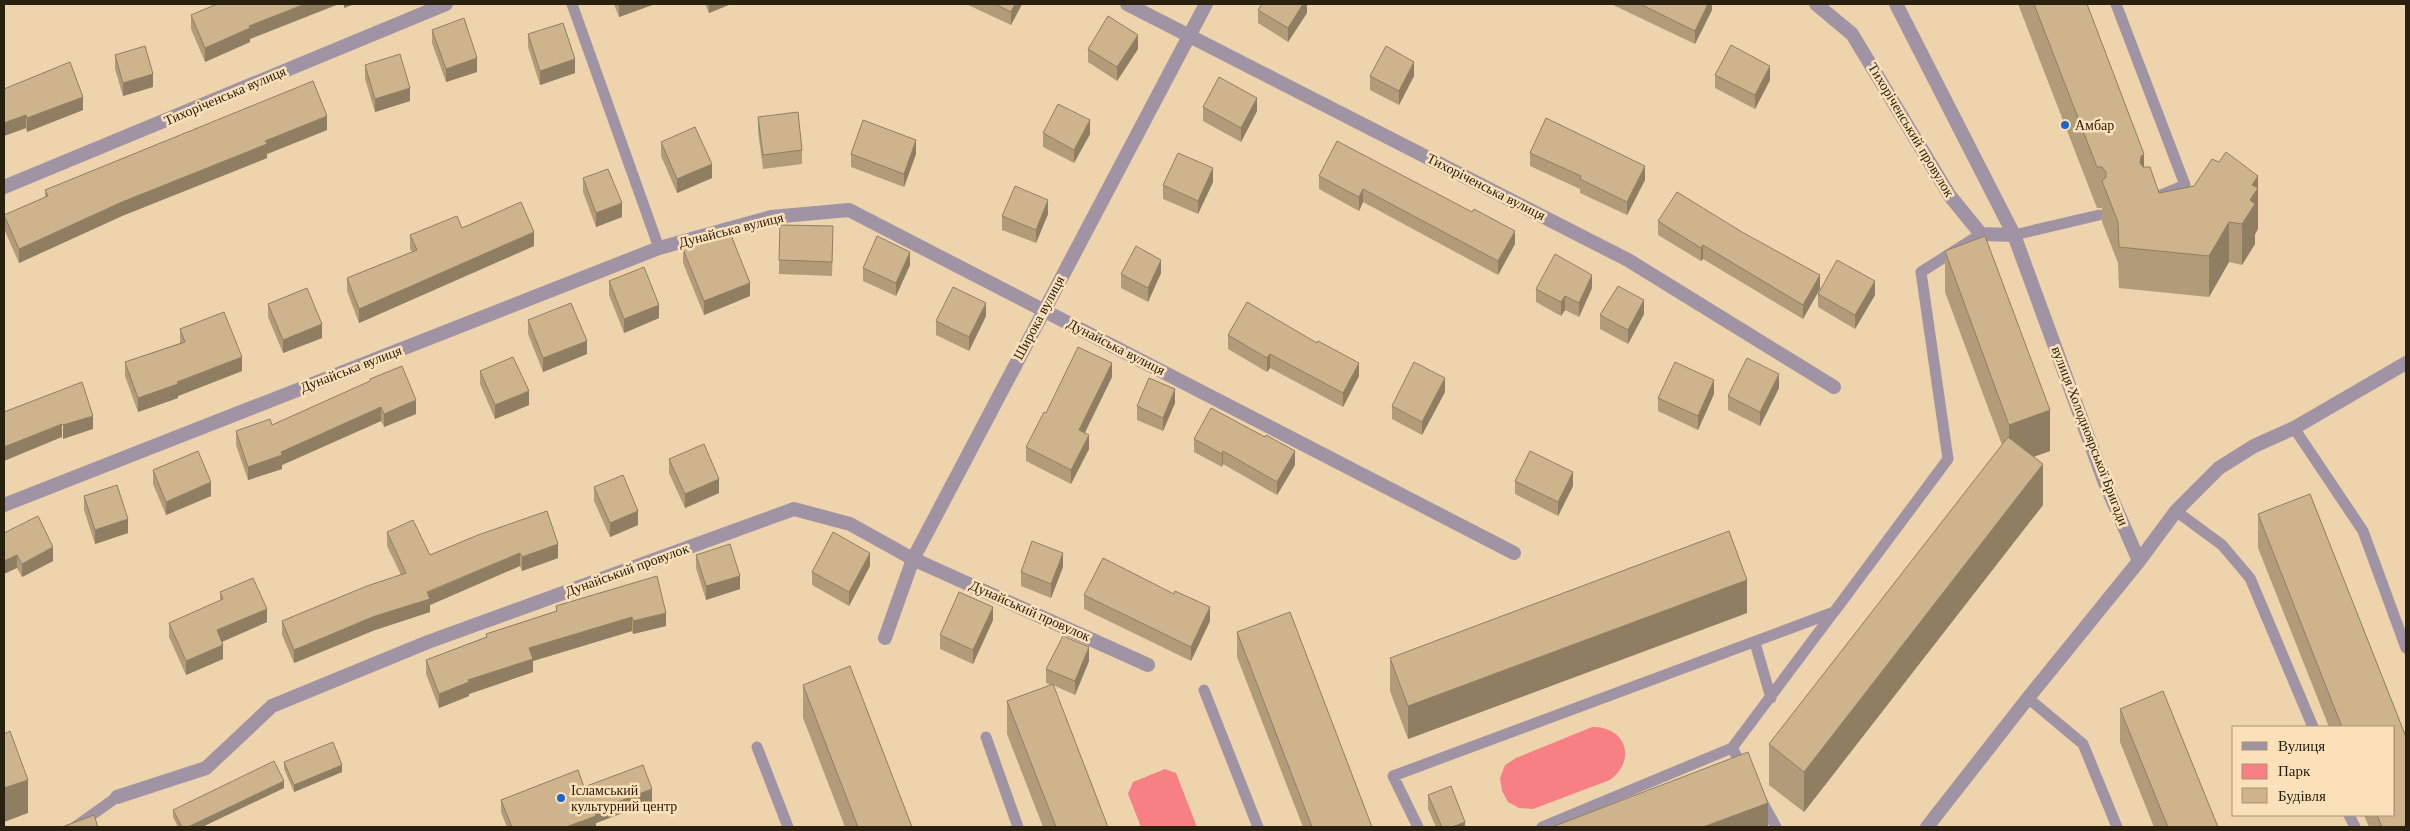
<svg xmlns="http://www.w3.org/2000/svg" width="2410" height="831" viewBox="0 0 2410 831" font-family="'Times New Roman',serif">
	<rect width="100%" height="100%" fill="#eed4ac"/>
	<path fill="#f78085" d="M1592 727C1626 726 1637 760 1610 780L1533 809 1519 808 1508 802 1502 791 1500 778 1505 765 1516 758Z
		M1165 769 1176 773 1197 827H1141L1128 794 1133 782Z"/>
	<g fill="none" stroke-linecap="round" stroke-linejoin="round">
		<path stroke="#a094a4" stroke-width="11" d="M572 4 659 248
			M2116 4 2185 185 2158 196
			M2014 235 2099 215
			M2294 428 2363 531 2406 648
			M2176 511 2222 545 2250 578 2313 727
			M1755 643 1771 698
			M1204 690 1258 827
			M2028 698 2083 744 2117 827
			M986 737 1018 827
			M757 747 788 827
			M1732 748 1833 613
			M1760 798 1776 827
			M2349 815 2355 827
			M75 827 117 797
			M1418 827 1393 776 1834 612 1948 459 1921 272 1981 234
			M1542 827 1732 748 1744 769"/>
		<path stroke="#a094a4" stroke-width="14" d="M1127 4 1628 260 1834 387
			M1816 4 1852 34 1950 196 1981 234 2014 235
			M1896 4 2014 235 2105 483 2139 561
			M4 187 446 4
			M4 505 659 248 771 217 849 210 1514 553
			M885 638 913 559 1206 4
			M117 797 206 768 272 706 428 642 794 509 850 524 913 559 1148 665
			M1927 827 2028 698 2139 561 2176 511 2219 468 2254 446 2294 428 2406 363"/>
	</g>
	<path fill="#b19b79" d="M614 4H655L619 17Z
		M705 4H731L709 13Z
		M966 4H1022L1011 25Z
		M1307 4V13L1288 42 1258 23V10Z
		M1611 4H1712V10L1695 44Z
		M2018 4H2087L2144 167 2159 193 2194 186 2219 162 2258 176V229L2255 234V244L2242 265 2229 262 2209 297 2119 288 2118 263 2102 222V208H2097Z
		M191 15 250 39V42L205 62 191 29Z
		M432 30 477 72 446 82 432 43Z
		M528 34 575 73 540 85 528 47Z
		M1088 49H1138L1117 81 1088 62Z
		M115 55 153 87 123 96 115 69Z
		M365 65 410 101 375 112 365 79Z
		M1715 75 1770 80 1755 109 1715 88Z
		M1370 76H1414L1399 105 1370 90Z
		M4 89 83 110 27 132 26 128 4 136Z
		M1203 107 1257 111 1241 142 1203 121Z
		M758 117 802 150V164L763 169 758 131Z
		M327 130 267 154V158L122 216 19 263 4 229V215L45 197V190Z
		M1043 133 1090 134 1074 163 1043 147Z
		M1337 141 1515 244 1498 275 1363 202 1359 211 1319 189V176Z
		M661 142 712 178 677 193 661 156Z
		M1530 153 1645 180 1627 215 1580 193V189L1530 166Z
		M851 154H916L904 187 851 167Z
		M583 178 622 217 596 227 583 192Z
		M1213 182 1198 214 1163 199V185Z
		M1048 214 1036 243 1002 230V216Z
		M1658 221 1820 275 1803 319 1703 259 1701 261 1658 235Z
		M462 228 534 246 359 323 347 291V278L412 252 410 249V235Z
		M833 240 832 276 779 274V260Z
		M683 249 750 296 704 315 683 263Z
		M1945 251 2050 451 2033 457 2043 505 1804 812 1769 785V744L2002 445 1945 292Z
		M910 265 896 296 863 281V268Z
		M1161 273 1148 302 1121 288V274Z
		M609 281 659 318 624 333 609 295Z
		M1592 288 1579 317 1565 310 1561 316 1536 302V289Z
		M1818 294 1875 295 1855 329 1818 307Z
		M268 304 322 338 283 353 268 317Z
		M1644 314 1628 344 1600 329V315Z
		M986 316 969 351 936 335V321Z
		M528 320 587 354 543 372 528 334Z
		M180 329 242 371 178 396V398L138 412 125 376V362L180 343Z
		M1228 335 1359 376 1343 407 1270 368 1267 372 1228 349Z
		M480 371 529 405 495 419 480 384Z
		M1112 377 1085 433 1089 449 1071 484 1026 461V447L1046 413Z
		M370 379 416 414 384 427 381 421 282 465V469L248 480 236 445V431L272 425 370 382Z
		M1779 388 1760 426 1728 410V396Z
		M1445 392 1422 435 1392 419V406Z
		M1714 394 1698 430 1658 411V398Z
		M1175 403 1163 431 1137 420V406Z
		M1265 437 1295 465 1277 495 1223 464 1222 467 1194 452V439Z
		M669 459 719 493 685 508 669 473Z
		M153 470 211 496 166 515 153 484Z
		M1515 481 1573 486 1558 516 1515 494Z
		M594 487 638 525 610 537 594 501Z
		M2310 494 2406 737V827H2369L2364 815H2394V727H2329L2258 548V514Z
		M84 496 128 533 95 544 84 510Z
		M387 532 430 555 478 535 558 558 522 571 520 566 430 605V612L375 630 294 663 282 635V621L401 575 387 546Z
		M4 533 53 561 22 577 17 568Z
		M696 555 740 589 706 600 696 568Z
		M870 566 849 606 812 585V572Z
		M1063 567 1051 598 1021 586V572Z
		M657 576 666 626 633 634 632 631 533 661V672L469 694V696L439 708 426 674V660L486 637V634L556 611V606Z
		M220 592 267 622 222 642 223 659 186 675 169 637V623L220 601Z
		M1084 595 1210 621 1191 661 1084 609Z
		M1747 613 1408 739 1390 691V658Z
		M993 620 973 664 940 649V635Z
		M1237 632 1372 827H1303L1237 657Z
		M1089 661 1075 695 1053 685 1108 827H1043L1007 734V701L1051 685 1046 683V669Z
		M803 685 912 827H845L803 718Z
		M2120 709 2218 827H2154L2120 742Z
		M284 762 342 772 294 792 284 769Z
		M584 787 652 802 596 823V827H507L501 812V800Z
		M284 788 202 827H178L173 817V810Z
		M1428 795 1465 827H1436L1428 809Z"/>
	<path fill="#907e63" d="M305 4H339L250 39V42L205 62V48L249 26Z
		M344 4H355L344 8Z
		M619 4H655L619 17Z
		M709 4H731L709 13Z
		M1015 4H1022L1011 25V12Z
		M1303 4H1307V13L1288 42V28Z
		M1708 4H1712V10L1695 44V31Z
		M1138 35V49L1117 81V67Z
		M477 58V72L446 82V69Z
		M575 59V73L540 85V71Z
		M1414 62V76L1399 105V91Z
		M1770 66V80L1755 109V95Z
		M153 74V87L123 96V83Z
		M410 88V101L375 112V99Z
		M83 97V110L27 132V118Z
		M1257 98V111L1241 142V128Z
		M26 115V128L4 136V123Z
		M327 116V130L267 154V158L122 216 19 263V249L122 202 265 141Z
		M1090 120V134L1074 163V150Z
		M916 140V154L904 187V174Z
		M2144 154V194L2140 163 2141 156Z
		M712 164V178L677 193V179Z
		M1645 166V180L1627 215V202Z
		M1213 168V182L1198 214V201Z
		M2258 176V229L2255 234V244L2242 265V224L2252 185Z
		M1363 189V202L1359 211V197Z
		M1048 200V214L1036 243V230Z
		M622 203V217L596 227V213Z
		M2229 222V262L2209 297V256Z
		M1515 231V244L1498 275V261Z
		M534 232V246L359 323V309Z
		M1703 245V259L1701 261V248Z
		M910 252V265L896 296V283Z
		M1161 260V273L1148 302V288Z
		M1592 275V288L1579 317V303Z
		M1820 275V289L1803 319V305Z
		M1875 281V295L1855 329V315Z
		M750 283V296L704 315V301Z
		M1565 296V310L1561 316V302Z
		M1644 300V314L1628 344V330Z
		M986 303V316L969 351V337Z
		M659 305V318L624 333V319Z
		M322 324V338L283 353V340Z
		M587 341V354L543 372V358Z
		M1270 354V368L1267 372V358Z
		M242 357V371L178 396V398L138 412V398Z
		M1112 363V377L1079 444V430Z
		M1359 363V376L1343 407V393Z
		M1779 374V388L1760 426V412Z
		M1445 378V392L1422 435V422Z
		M1714 380V394L1698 430V416Z
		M1175 389V403L1163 431V418Z
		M529 391V405L495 419V405Z
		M416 400V414L384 427V414Z
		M381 407V421L282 465V469L248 480V467Z
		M2050 410V451L2009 466V425Z
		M93 416V429L63 439V425Z
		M62 424V437L4 461V447Z
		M1089 435V449L1071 484V470Z
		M1223 451V464L1222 467V454Z
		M1295 451V465L1277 495V482Z
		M2043 464V505L1804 812V772Z
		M1573 472V486L1558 516V502Z
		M719 479V493L685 508V494Z
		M211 482V496L166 515V502Z
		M638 511V525L610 537V523Z
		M128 519V533L95 544V530Z
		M558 544V558L522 571V557Z
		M53 547V561L22 577V564Z
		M520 553V566L430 605V612L375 630 294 663V650Z
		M870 553V566L849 606V592Z
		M1063 553V567L1051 598V584Z
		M17 555V568L4 574V561Z
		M740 576V589L706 600V586Z
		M1747 580V613L1408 739V706Z
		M993 607V620L973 664V650Z
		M1210 607V621L1191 661V647Z
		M267 609V622L217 644V630Z
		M666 613V626L633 634V621Z
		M632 617V631L533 661V672L469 694V696L439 708V694L468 680 529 648Z
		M223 645V659L186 675V661Z
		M1089 647V661L1075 695V681Z
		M342 765V772L294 792V785Z
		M28 780V813L4 822V788Z
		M284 781V788L202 827H188Z
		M652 789V802L596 823V827H566L594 811Z
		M1768 803V827H1703Z
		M1465 822V827H1452Z"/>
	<path fill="#ceb48d" stroke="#907e63" d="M217 4H305L249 26 250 28 205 48 191 15Z
		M995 4H1015L1011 12Z
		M1262 4H1303L1288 28 1258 10Z
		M1640 4H1708L1695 31Z
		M2034 4H2087L2144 154 2141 156 2140 163 2143 167H2150L2159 193 2194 186 2212 159 2219 162 2226 152 2258 176 2252 185 2258 188 2250 200 2255 204 2242 224 2229 222 2209 256 2119 247 2118 222 2102 181 2106 177V172L2102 167H2097Z
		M1108 16 1138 35 1117 67 1088 49Z
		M464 18 477 58 446 69 432 30Z
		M563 23 575 59 540 71 528 34Z
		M1731 45 1770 66 1755 95 1715 75Z
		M145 46 153 74 123 83 115 55Z
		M1386 46 1414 62 1399 91 1370 76Z
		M400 54 410 88 375 99 365 65Z
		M70 62 83 97 27 118 26 115 4 123V89Z
		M1219 77 1257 98 1241 128 1203 107Z
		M313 81 327 116 265 141 267 144 122 202 19 249 4 215 48 196 45 190Z
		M1058 104 1090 120 1074 150 1043 133Z
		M798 112 802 150 763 155 758 117Z
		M1546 118 1645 166 1627 202 1580 179 1581 176 1530 153Z
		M863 120 916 140 904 174 851 154Z
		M695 127 712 164 677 179 661 142Z
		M1337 141 1472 212 1474 209 1515 231 1498 261 1363 189 1359 197 1319 176Z
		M1178 153 1213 168 1198 201 1163 185Z
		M608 169 622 203 596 213 583 178Z
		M1015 186 1048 200 1036 230 1002 216Z
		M1677 192 1742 232 1820 275 1803 305 1703 245 1701 248 1658 221Z
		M521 202 534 232 359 309 347 278 417 250 410 235 457 216 462 228Z
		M780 225 833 226 832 262 779 260Z
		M729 230 750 283 704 301 683 249Z
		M877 236 910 252 896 283 863 268Z
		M1985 236 2050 410 2009 425 1945 251Z
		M1136 246 1161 260 1148 288 1121 274Z
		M1555 254 1592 275 1579 303 1565 296 1561 302 1536 289Z
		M1837 260 1875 281 1855 315 1818 294Z
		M644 267 659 305 624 319 609 281Z
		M1618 286 1644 300 1628 330 1600 315Z
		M953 287 986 303 969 337 936 321Z
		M307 288 322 324 283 340 268 304Z
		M1247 302 1317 343 1318 341 1359 363 1343 393 1270 354 1267 358 1228 335Z
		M571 303 587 341 543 358 528 320Z
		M224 312 242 357 177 382 178 384 138 398 125 362 185 342 180 329Z
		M1078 347 1112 363 1079 430 1089 435 1071 470 1026 447 1044 412 1046 413Z
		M513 357 529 391 495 405 480 371Z
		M1747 358 1779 374 1760 412 1728 396Z
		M1414 362 1445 378 1422 422 1392 406Z
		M1675 362 1714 380 1698 416 1658 398Z
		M402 366 416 400 384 414 381 407 281 452 282 455 248 467 236 431 270 419 272 425 370 381V379Z
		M1149 378 1175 389 1163 418 1137 406Z
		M82 382 93 416 63 425 62 424 4 447V412Z
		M1211 408 1265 437 1266 435 1295 451 1277 482 1223 451 1222 454 1194 439Z
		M2008 437 2043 464 1804 772 1769 744Z
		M704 444 719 479 685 494 669 459Z
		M198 451 211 482 166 502 153 470Z
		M1530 451 1573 472 1558 502 1515 481Z
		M623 475 638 511 610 523 594 487Z
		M117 485 128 519 95 530 84 496Z
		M2310 494 2406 737V827H2382L2377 815H2394V727H2342L2258 514Z
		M547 511 558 544 522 557 520 553 427 592 430 599 375 616 294 650 282 621 367 586 406 573 387 532 413 520 430 555 478 535Z
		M38 516 53 547 22 564 17 555 4 561V533Z
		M1729 531 1747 580 1408 706 1390 658Z
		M833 532 870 553 849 592 812 572Z
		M1032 541 1063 553 1051 584 1021 572Z
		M730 544 740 576 706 586 696 555Z
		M1103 558 1174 594 1175 591 1210 607 1191 647 1084 595Z
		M657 576 666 613 633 621 632 617 529 648 533 659 468 680 469 682 439 694 426 660 487 637 486 634 557 611 556 606Z
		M253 578 267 609 217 630 223 645 186 661 169 623 223 599 220 592Z
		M959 592 993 607 973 650 940 635Z
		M1290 612 1372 827H1312L1237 632Z
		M1063 636 1089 647 1075 681 1046 669Z
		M850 666 912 827H858L803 685Z
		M1053 684 1108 827H1056L1007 701Z
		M2163 691 2218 827H2168L2120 709Z
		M10 731 28 780 4 788V734Z
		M333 742 342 765 294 785 284 762Z
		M1748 752 1768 803 1703 827H1552Z
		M274 761 284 781 188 827H182L173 810Z
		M643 765 652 789 594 811 596 816 566 827H512L501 800 578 770 584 787Z
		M1451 786 1465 822 1452 827H1442L1428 795Z
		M94 815 98 827H62Z"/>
	<g fill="#1966d1" stroke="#fbe1b9" stroke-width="2">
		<circle cx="2065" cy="125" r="5"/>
		<circle cx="561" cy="798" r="5"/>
	</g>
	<g text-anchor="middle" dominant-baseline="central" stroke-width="5" stroke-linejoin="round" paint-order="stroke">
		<g font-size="14" fill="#292010" stroke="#fbe1b9">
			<text transform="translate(225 96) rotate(-23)">Тихоріченська вулиця</text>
			<text transform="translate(1911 130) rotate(59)">Тихоріченський провулок</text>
			<text transform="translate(1486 187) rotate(27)">Тихоріченська вулиця</text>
			<text transform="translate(731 230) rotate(-14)">Дунайська вулиця</text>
			<text transform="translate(1039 318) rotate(-62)">Широка вулиця</text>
			<text transform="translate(1116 347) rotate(27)">Дунайська вулиця</text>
			<text transform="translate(351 369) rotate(-21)">Дунайська вулиця</text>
			<text transform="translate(2090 436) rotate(69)">вулиця Холодноярської Бригади</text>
			<text transform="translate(627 570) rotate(-20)">Дунайський провулок</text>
			<text transform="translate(1030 611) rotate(24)">Дунайський провулок</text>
		</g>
		<g font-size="14" fill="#292010" stroke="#fbe1b9" text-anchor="start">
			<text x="2075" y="125">Амбар</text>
			<text x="571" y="790">Ісламський<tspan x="571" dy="16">культурний центр</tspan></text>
		</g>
	</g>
	<rect width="2410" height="831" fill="none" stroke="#292010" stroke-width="10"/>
	<rect x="2232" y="726" width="162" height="90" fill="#fbe1b9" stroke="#a79475"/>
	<rect x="2242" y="742" width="25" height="8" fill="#a094a4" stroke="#a79475"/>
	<text x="2278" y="751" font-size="15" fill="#292010">Вулиця</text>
	<rect x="2242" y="764" width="25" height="15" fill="#f78085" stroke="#a79475"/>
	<text x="2278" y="776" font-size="15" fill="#292010">Парк</text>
	<rect x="2242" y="788" width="25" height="15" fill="#ceb48d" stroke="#a79475"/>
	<text x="2278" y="801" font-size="15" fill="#292010">Будівля</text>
</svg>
